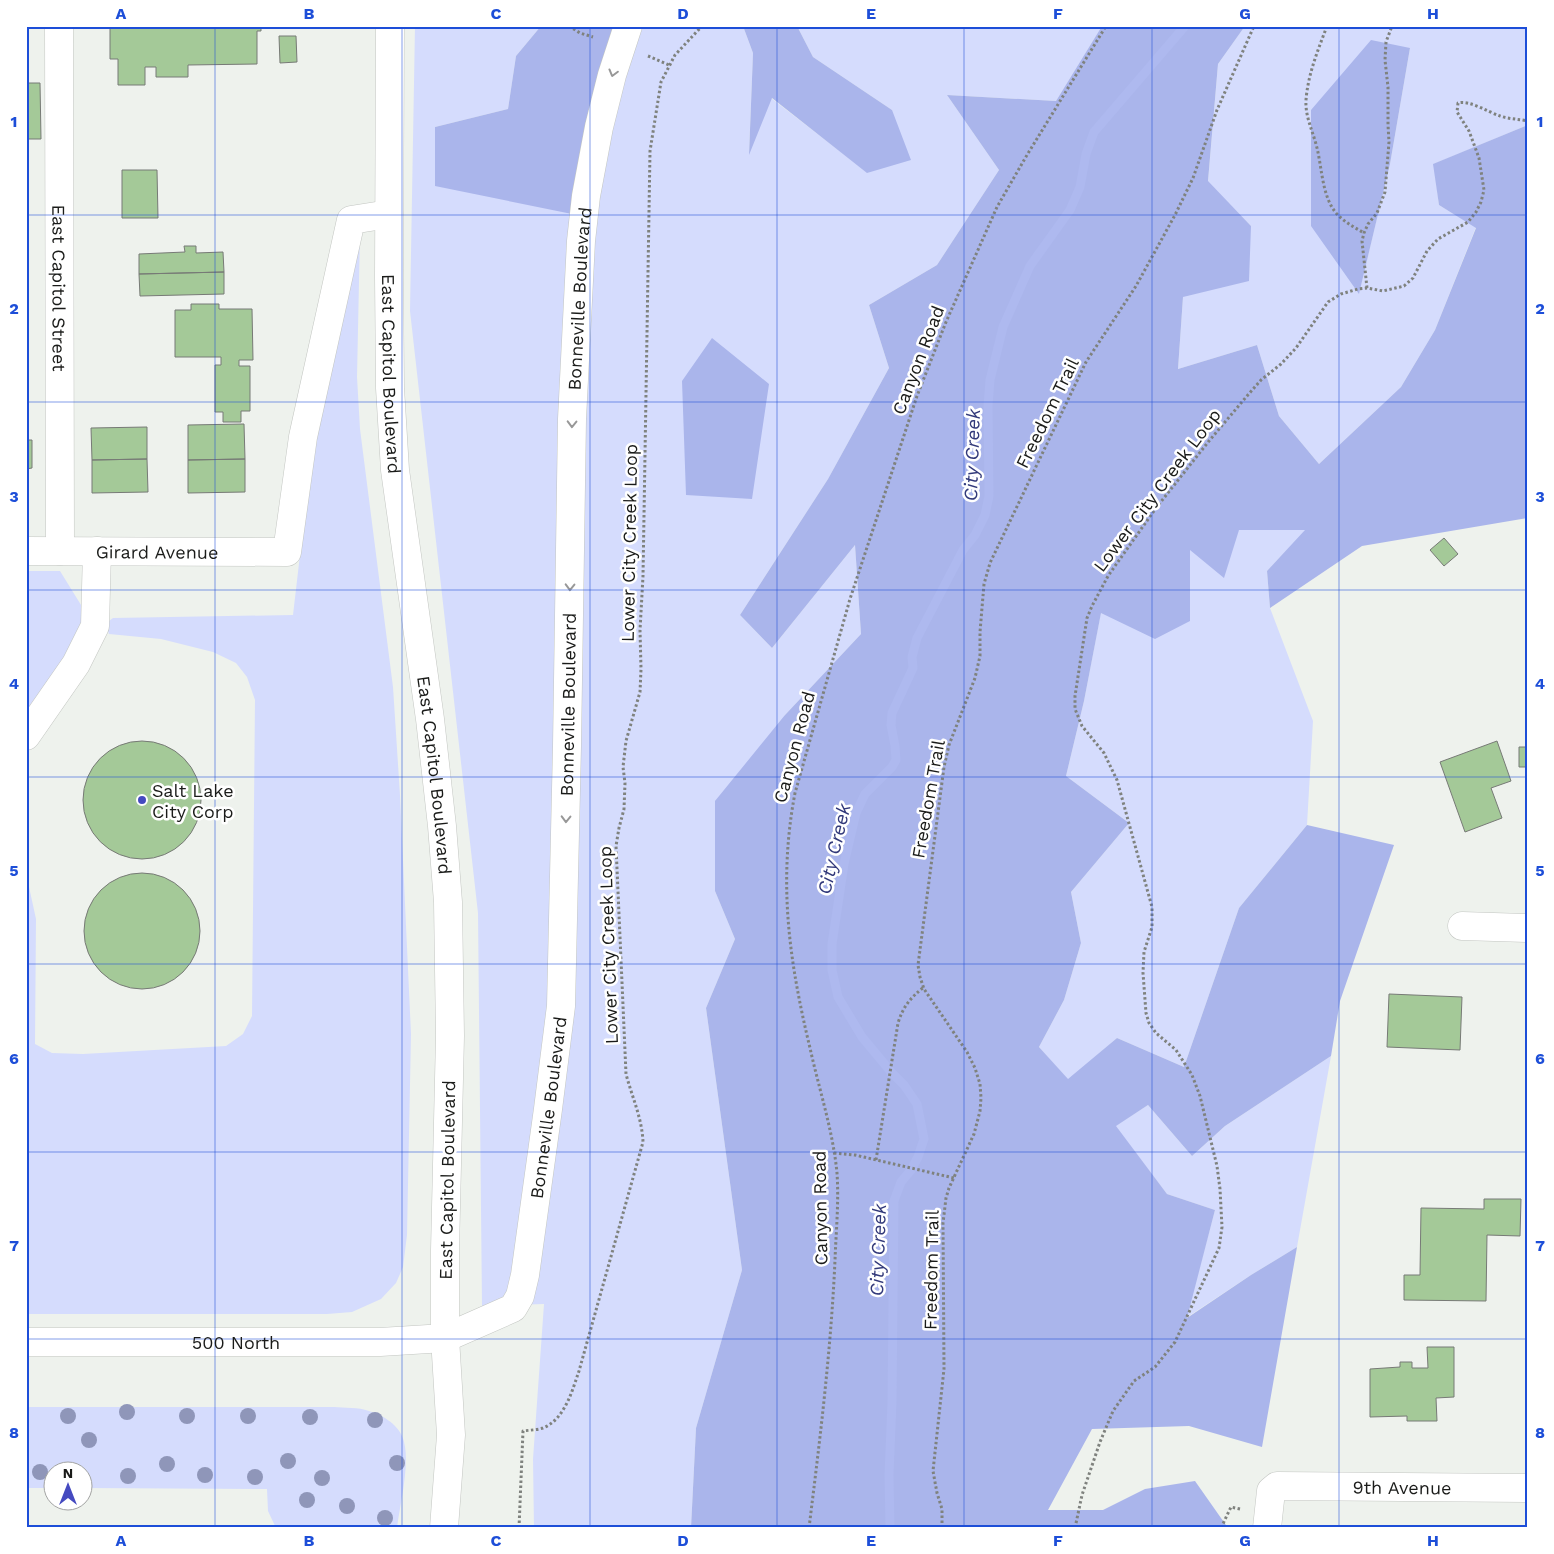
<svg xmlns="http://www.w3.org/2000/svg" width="1554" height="1554" viewBox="0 0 1554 1554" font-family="'Work Sans',sans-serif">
	<rect width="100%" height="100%" fill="#eef2ed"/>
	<path fill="#d5dcfd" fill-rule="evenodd" d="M415 26H541L516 56 508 109 435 127V185L614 26H743L753 53 749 153 771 98 868 173 892 110 813 57 797 26H1102L1056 101 947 95 999 170 937 265 869 305 889 368 828 479 740 615 772 648 855 545 861 634 785 715 715 891 735 939 706 1008 742 1270 696 1428 691 1528H534L533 1459 544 1304 482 1306 478 913 410 311Z
		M1245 26H1528V125L1434 164 1439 205 1476 227 1435 330 1401 387 1319 464 1279 416 1257 345 1178 369 1183 297 1251 226 1208 182 1218 64ZM1410 48 1390 164 1359 293 1311 110Z
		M360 234 357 377 360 429 393 687 400 795 411 1034 407 1235 403 1267 396 1283 381 1299 352 1312 327 1314H26V873L36 919 35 1044 52 1053 83 1054 226 1046 243 1034 252 1016 255 700 247 677 236 663 213 652 161 639 109 634 105 624 113 618 293 615 315 426Z
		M1239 530H1306L1267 571 1270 608 1313 721 1307 825 1239 908 1184 1067 1117 1038 1068 1080 1039 1047 1064 1000 1081 943 1071 892 1129 823 1066 776 1084 701 1101 612 1190 621V550Z
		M26 571H60L86 613 76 643 26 711Z
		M1331 1056 1297 1247 1251 1275 1186 1318 1215 1210 1167 1194 1115 1126 1148 1105 1192 1156 1225 1126Z
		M26 1407H334C345 1408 358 1407 369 1411 381 1414 397 1424 402 1436 412 1458 400 1503 397 1528H276L268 1511 267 1489 83 1488 82 1472H52V1488H26Z"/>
	<path fill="#aab5eb" d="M541 26H614L572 214 435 186V127L508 109 516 56Z
		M743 26H797L813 57 892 110 911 160 867 173 772 98 749 155 753 53Z
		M1102 26H1245L1218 64 1208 181 1251 226 1249 281 1183 297 1178 369 1257 345 1279 416 1319 464 1401 387 1435 330 1476 228 1439 205 1433 164 1528 125V518L1362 546 1270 608 1267 571 1305 530H1239L1224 578 1190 550V621L1155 639 1101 613 1084 701 1066 776 1129 823 1071 892 1081 943 1064 1000 1039 1047 1068 1079 1117 1038 1184 1067 1239 908 1307 825 1394 845 1340 1001 1331 1056 1225 1126 1192 1156 1148 1105 1116 1126 1167 1194 1215 1210 1187 1318 1251 1275 1297 1247 1262 1447 1189 1426 1092 1429 1048 1510H1103L1145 1489 1195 1481 1228 1528H691L696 1428 742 1270 706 1008 735 939 715 891V801L785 715 861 634 855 545 772 648 740 615 828 479 889 368 869 305 937 265 999 170 947 95 1056 101Z
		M1371 40 1410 48 1390 164 1359 294 1311 226V110Z
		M712 338 769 384 752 499 686 495 682 381Z"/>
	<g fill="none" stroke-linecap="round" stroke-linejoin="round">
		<path stroke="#aeb9ef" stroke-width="9" d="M890 1528 889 1475 892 1402 894 1201 901 1182 911 1170 918 1157 924 1139 917 1104 904 1085 892 1073 862 1037 838 997 832 970V944L844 864 856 813 865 794 892 767 896 760 895 746 891 725 892 713 913 668 912 657 917 638 963 550 975 535 985 515 989 496 988 406 990 380 1003 327 1030 266 1070 210 1080 187 1086 154 1094 132 1185 26"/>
	</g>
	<path fill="#a4c998" stroke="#777a76" d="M110 26H261V31H257V64L188 65V77H156V67H145V85H118V59H110Z
		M279 36H296L297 62 280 63Z
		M26 83H40L41 139H28V145H26Z
		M122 170H157L158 218H122Z
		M184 246H196V253L223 252 224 272 139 274V254L185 252Z
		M224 272V294L140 296 139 274Z
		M191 304H219V309H252L253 360H239V366H250V411H241V422H223V412H215V365H221V357H175V310H191Z
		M244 424 245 459 188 460V425Z
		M147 427V459L92 460 91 428Z
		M26 440H32V468L26 469Z
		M147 459 148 492 92 493V460Z
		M245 459V492L188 493V460Z
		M1444 538 1458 554 1444 566 1430 550Z
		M83 800a59 59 0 1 1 118 0a59 59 0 1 1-118 0Z
		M1497 741 1511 781 1491 788 1502 818 1465 832 1440 762Z
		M1519 747H1528V767H1519Z
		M84 931a58 58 0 1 1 116 0a58 58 0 1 1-116 0Z
		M1389 994 1462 997 1460 1050 1387 1047Z
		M1484 1199H1521L1520 1236 1487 1235 1486 1301 1404 1300V1275H1420L1421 1208 1484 1209Z
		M1427 1347H1454V1397L1436 1398 1437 1421H1407V1416L1370 1417V1369L1400 1367V1362H1412V1368H1428Z"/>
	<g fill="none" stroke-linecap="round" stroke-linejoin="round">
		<defs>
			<g id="minor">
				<path id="s1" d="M59 26 60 551"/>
				<path id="s2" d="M390 26 389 277 390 388 395 470 430 719 442 826 448 902 450 1036 445 1250V1338L451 1435 444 1528"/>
				<path id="s3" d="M26 551 287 552 303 437 351 220 389 214"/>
				<path d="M26 736 76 664 95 626 97 551"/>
				<path d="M1462 926 1528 928"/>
				<path id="s4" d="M26 1342H380L445 1338 513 1308 520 1296 525 1275 548 1109 561 1006 567 746 572 419 581 241 586 196 599 127 612 75 628 26"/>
				<path id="s5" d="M1267 1528 1271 1491 1277 1486 1528 1488"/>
			</g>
		</defs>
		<use href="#minor" stroke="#c3c6c2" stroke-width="29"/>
		<path stroke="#7f827e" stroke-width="3" stroke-dasharray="2.5 2.5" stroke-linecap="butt" d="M569 26 580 33 593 37
			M1327 26C1318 50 1308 74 1306 100 1305 117 1313 131 1317 148 1322 168 1322 196 1336 213 1344 222 1354 227 1364 233
			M648 56 669 65
			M1367 288 1362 241 1364 233 1368 224 1377 213 1385 192 1389 142 1388 125V87L1385 60 1386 42 1392 26
			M834 1153 855 1155 954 1178
			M876 1160 898 1023C903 1007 910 998 924 987
			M519 1528 523 1431C530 1430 537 1430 543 1428 565 1419 572 1391 579 1371L643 1142C642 1118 632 1097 626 1074L616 846 619 828 624 809 625 783 623 767 626 741 640 692 641 669 640 630 643 576 650 151 661 82 675 55 702 26
			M809 1528C820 1439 831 1350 835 1260 836 1232 839 1202 837 1173 833 1131 819 1089 810 1048 789 961 778 882 795 793L850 599 917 396 946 322 997 207 1027 155 1106 26
			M942 1528V1509L937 1493 933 1471 944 1369 943 1223 946 1198 949 1188 974 1134 980 1111 981 1098 980 1084 975 1068 967 1052 924 989 920 977 918 965 944 767 949 745 975 678 980 656V632L984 584 990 563 1086 362 1136 286 1175 215 1193 178 1217 110 1254 26
			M1075 1528 1082 1495 1100 1442 1113 1411 1134 1381 1155 1367 1175 1342 1219 1248 1222 1227 1220 1189 1217 1166 1200 1096 1192 1075 1176 1050 1156 1033 1149 1023 1146 1013 1143 973 1144 952 1152 927V907L1117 780 1104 753 1082 726 1075 709V696L1087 618 1092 606 1108 576 1156 508 1209 441 1247 396 1261 380 1281 364 1296 348 1328 302 1341 294 1358 289 1367 288 1383 291 1404 286 1413 278 1427 251 1438 239 1468 222 1476 212 1481 202 1484 190 1479 158 1469 131 1457 112 1458 103C1470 100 1488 112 1500 116 1509 119 1518 119 1528 121
			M1221 1528 1231 1507 1240 1509"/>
		<use href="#minor" stroke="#fff" stroke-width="28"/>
	</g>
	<g fill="#8f96b9">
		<circle cx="127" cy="1412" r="8"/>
		<circle cx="68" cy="1416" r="8"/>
		<circle cx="187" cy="1416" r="8"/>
		<circle cx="248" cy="1416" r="8"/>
		<circle cx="310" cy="1417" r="8"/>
		<circle cx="375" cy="1420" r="8"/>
		<circle cx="89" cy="1440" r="8"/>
		<circle cx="288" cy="1461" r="8"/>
		<circle cx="397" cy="1463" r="8"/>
		<circle cx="167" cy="1464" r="8"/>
		<circle cx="40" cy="1472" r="8"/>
		<circle cx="205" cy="1475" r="8"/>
		<circle cx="128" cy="1476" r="8"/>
		<circle cx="255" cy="1477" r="8"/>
		<circle cx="322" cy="1478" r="8"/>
		<circle cx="307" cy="1500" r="8"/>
		<circle cx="347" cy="1506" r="8"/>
		<circle cx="385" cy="1518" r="8"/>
	</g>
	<defs><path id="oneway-chevron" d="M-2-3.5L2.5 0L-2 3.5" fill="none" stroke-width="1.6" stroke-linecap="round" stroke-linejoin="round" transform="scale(1.25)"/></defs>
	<g stroke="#989898">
		<use href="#oneway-chevron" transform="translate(613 73) rotate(105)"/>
		<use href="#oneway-chevron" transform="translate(572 424) rotate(91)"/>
		<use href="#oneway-chevron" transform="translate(570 587) rotate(91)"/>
		<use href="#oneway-chevron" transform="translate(566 819) rotate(91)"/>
	</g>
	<path fill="none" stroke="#1d4ed8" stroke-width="1" stroke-opacity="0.55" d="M215 26V1528M402 26V1528M590 26V1528M777 26V1528M964 26V1528M1152 26V1528M1339 26V1528M26 215H1528M26 402H1528M26 590H1528M26 777H1528M26 964H1528M26 1152H1528M26 1339H1528"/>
	<circle fill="#454ac0" stroke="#fff" stroke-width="2" cx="142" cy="800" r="5"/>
	<g text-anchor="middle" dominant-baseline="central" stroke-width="5" stroke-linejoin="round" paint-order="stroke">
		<g font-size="18" fill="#1a1b19" stroke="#fff">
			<text stroke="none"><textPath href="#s1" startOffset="262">East Capitol Street</textPath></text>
			<text stroke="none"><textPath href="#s4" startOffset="1508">Bonneville Boulevard</textPath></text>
			<text transform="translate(918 360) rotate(-69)">Canyon Road</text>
			<text stroke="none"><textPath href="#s2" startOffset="348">East Capitol Boulevard</textPath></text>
			<text transform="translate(1047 413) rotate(-64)">Freedom Trail</text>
			<text transform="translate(1157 490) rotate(-53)">Lower City Creek Loop</text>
			<text transform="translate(629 543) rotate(-89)">Lower City Creek Loop</text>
			<text stroke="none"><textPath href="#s3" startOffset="131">Girard Avenue</textPath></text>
			<text stroke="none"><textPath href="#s4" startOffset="1102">Bonneville Boulevard</textPath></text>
			<text transform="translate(794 747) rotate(-75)">Canyon Road</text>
			<text stroke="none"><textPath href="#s2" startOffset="752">East Capitol Boulevard</textPath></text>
			<text transform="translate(928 799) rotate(-80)">Freedom Trail</text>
			<text transform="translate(608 945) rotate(-92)">Lower City Creek Loop</text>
			<text stroke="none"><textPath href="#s4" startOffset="698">Bonneville Boulevard</textPath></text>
			<text transform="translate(447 1180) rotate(-89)">East Capitol Boulevard</text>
			<text transform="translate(820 1208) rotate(-91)">Canyon Road</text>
			<text transform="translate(931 1270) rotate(-89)">Freedom Trail</text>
			<text stroke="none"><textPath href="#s4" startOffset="210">500 North</textPath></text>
			<text stroke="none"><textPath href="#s5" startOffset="170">9th Avenue</textPath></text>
		</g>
		<g font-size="18" fill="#1a1b19" stroke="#fff" text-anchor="start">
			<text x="152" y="790">Salt Lake<tspan x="152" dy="21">City Corp</tspan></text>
		</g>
		<g font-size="19" font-style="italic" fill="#32397a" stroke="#fff">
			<text transform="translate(972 455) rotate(-88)">City Creek</text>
			<text transform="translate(834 849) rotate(-77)">City Creek</text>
			<text transform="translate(878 1250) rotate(-88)">City Creek</text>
		</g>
	</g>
	<rect width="1554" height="1554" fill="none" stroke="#ffffff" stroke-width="55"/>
	<g transform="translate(68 1486)"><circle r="24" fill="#ffffff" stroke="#a3a4a3"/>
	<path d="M0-4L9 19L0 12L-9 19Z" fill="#454ac0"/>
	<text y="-8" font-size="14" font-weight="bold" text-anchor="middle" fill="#1a1b19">N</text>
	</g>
	<rect x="28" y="28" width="1498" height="1498" fill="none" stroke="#1d4ed8" stroke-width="2"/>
	<g font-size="16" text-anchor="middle" font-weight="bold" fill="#1d4ed8">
		<text x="121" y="19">A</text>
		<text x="309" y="19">B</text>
		<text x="496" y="19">C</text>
		<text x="683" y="19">D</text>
		<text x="871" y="19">E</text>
		<text x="1058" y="19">F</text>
		<text x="1245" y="19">G</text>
		<text x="1433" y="19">H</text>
		<text x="14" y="127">1</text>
		<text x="1540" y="127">1</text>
		<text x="14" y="314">2</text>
		<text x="1540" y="314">2</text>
		<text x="14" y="502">3</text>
		<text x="1540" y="502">3</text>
		<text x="14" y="689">4</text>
		<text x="1540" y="689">4</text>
		<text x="14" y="876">5</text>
		<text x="1540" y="876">5</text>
		<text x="14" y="1064">6</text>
		<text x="1540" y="1064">6</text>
		<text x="14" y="1251">7</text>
		<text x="1540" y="1251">7</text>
		<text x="14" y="1438">8</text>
		<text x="1540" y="1438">8</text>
		<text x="121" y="1546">A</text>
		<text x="309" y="1546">B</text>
		<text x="496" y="1546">C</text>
		<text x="683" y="1546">D</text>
		<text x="871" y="1546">E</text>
		<text x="1058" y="1546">F</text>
		<text x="1245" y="1546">G</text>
		<text x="1433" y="1546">H</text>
	</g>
</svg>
